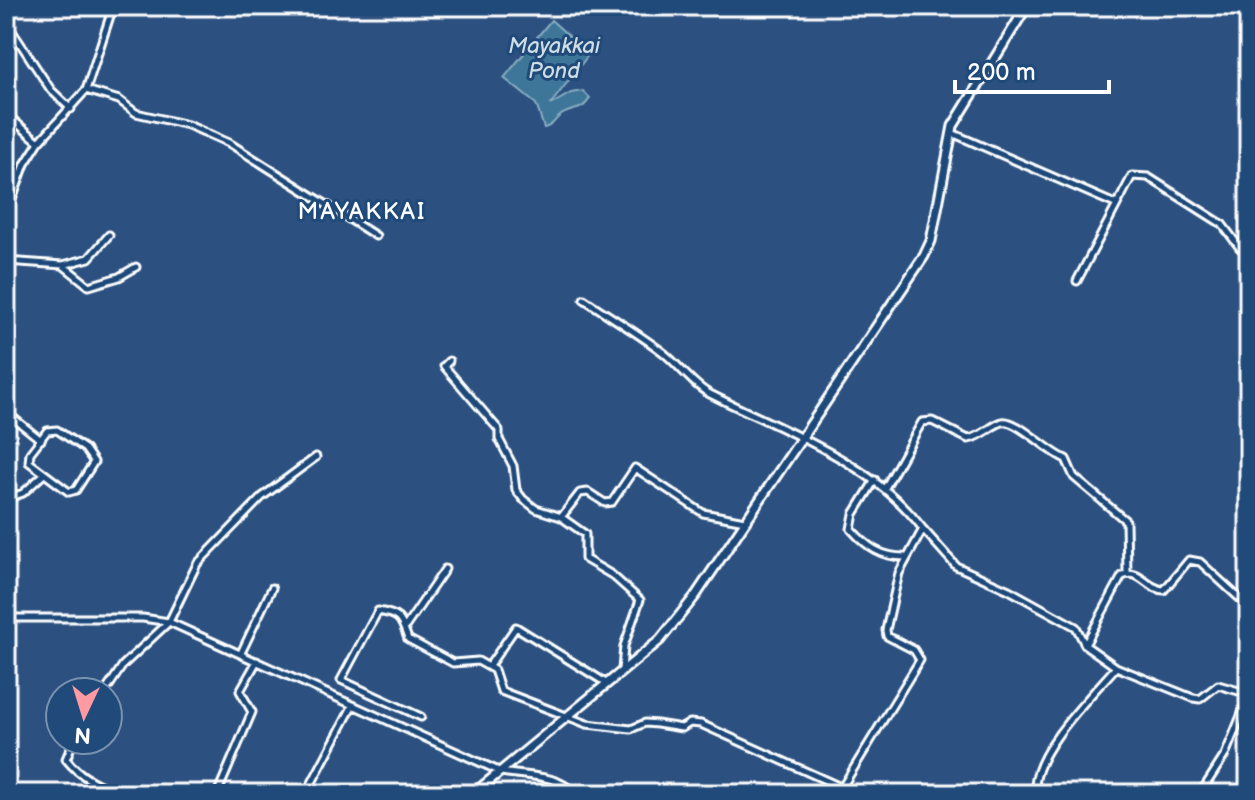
<svg xmlns="http://www.w3.org/2000/svg" width="1255" height="800" viewBox="0 0 1255 800" font-family="'Balsamiq Sans',sans-serif">
	<rect width="100%" height="100%" fill="#2c5180"/>
	<filter id="ink" filterUnits="userSpaceOnUse"><feTurbulence type="fractalNoise" baseFrequency=".0125" numOctaves="2"/><feDisplacementMap in="SourceGraphic" scale="16" xChannelSelector="R" yChannelSelector="G"/><feConvolveMatrix kernelMatrix="1 2 1 2 8 2 1 2 1" color-interpolation-filters="sRGB"/></filter>
	<g filter="url(#ink)">
		<path fill="#3e7698" stroke="#8badc1" stroke-width="2" d="M551 20 589 54 550 105 571 93 583 91 590 98C582 113 572 107 560 116 553 121 554 126 544 128L536 104 504 78Z"/>
		<g fill="none" stroke-linecap="round" stroke-linejoin="round">
			<defs>
				<path id="street" d="M6 22 51 90 71 109
					M86 90 119 100 136 113 188 125 229 143 376 236
					M6 114 39 142
					M952 133 1115 204
					M6 216 25 164 39 142 86 90 111 13 109 6
					M6 261 63 265 89 258 109 235
					M64 266 89 286 119 277 136 267
					M1077 281 1132 176 1148 177 1222 224 1240 248 1249 251
					M584 299C609 316 636 332 660 350 677 362 692 385 710 394 785 432 871 460 923 529L899 573 886 630 887 636 914 650 920 660 838 794
					M449 361 444 366 499 430V439L513 466 516 490 523 499 536 509 561 517 585 534V559L612 575 640 600 624 646 622 670
					M6 412 41 440
					M57 430 85 449 94 462 76 490 69 492 29 462 30 453 47 431Z
					M875 480 854 514 851 529C867 547 881 557 905 557
					M885 488 922 422 932 421 968 439C982 437 990 426 1002 422 1016 418 1049 453 1066 459L1074 477 1126 521 1127 573
					M6 499 23 493 43 475
					M562 516 580 493 588 492 605 503 612 502 635 468 703 513 745 521
					M923 529 956 566 1009 590 1076 627 1085 645 1116 667C1092 695 1037 748 1035 786L1043 794
					M6 618H143L169 622 501 772C528 777 555 773 576 794
					M406 626 445 569
					M1085 645 1122 576C1140 568 1146 589 1164 590L1189 560 1200 562 1249 607
					M241 653 272 588
					M489 666 516 627 606 683
					M1116 667 1193 698 1200 699 1218 685 1249 694
					M105 692 123 665 169 622 197 564 262 497 316 457
					M421 717 341 680 378 611C402 615 401 620 408 639L453 663 478 661 494 670 501 691 587 724 631 729 645 723 657 724 682 728 690 723 701 724 856 794
					M74 740 66 759C81 778 100 786 122 794
					M217 794 252 712 240 691 257 661
					M306 794 353 705
					M1200 794 1225 755 1249 696"/>
				<path id="secondary" d="M473 794 660 640 696 595 924 256 931 241 953 126 1027 6"/>
			</defs>
			<use href="#street" stroke="#fff" stroke-width="11"/>
			<use href="#secondary" stroke="#fff" stroke-width="13"/>
			<use href="#street" stroke="#1f4a7a" stroke-width="5"/>
			<use href="#secondary" stroke="#1f4a7a" stroke-width="7"/>
		</g>
	</g>
	<g text-anchor="middle" dominant-baseline="central" stroke-width="6" stroke-linejoin="round" paint-order="stroke">
		<g font-size="22" font-style="italic" fill="#cfdde5" stroke="#1f4a7a">
			<text x="554" y="46">Mayakkai<tspan x="554" dy="25">Pond</tspan></text>
		</g>
		<g font-size="24" letter-spacing="2" fill="#fff" stroke="#1f4a7a">
			<text x="362" y="211">MAYAKKAI</text>
		</g>
	</g>
	<rect width="1255" height="800" fill="none" stroke="#1f4a7a" stroke-width="32"/>
	<rect x="16" y="16" width="1223" height="768" fill="none" stroke="#fff" stroke-width="3" filter="url(#ink)"/>
	<g transform="translate(84 716) rotate(184)"><circle r="38" fill="#1f4a7a" stroke="#7992af" stroke-width="2"/>
	<path d="M0-6L14 30L0 20L-14 30Z" fill="#ff9aa2"/>
	<text y="-12" font-size="22" font-weight="bold" text-anchor="middle" fill="#ffffff">N</text>
	</g>
	<path d="M955 80v12h154v-12" fill="none" stroke="#ffffff" stroke-width="4"/>
	<text x="967" y="80" font-size="24" fill="#ffffff" stroke="#1f4a7a" stroke-width="6" paint-order="stroke">200 m</text>
</svg>
